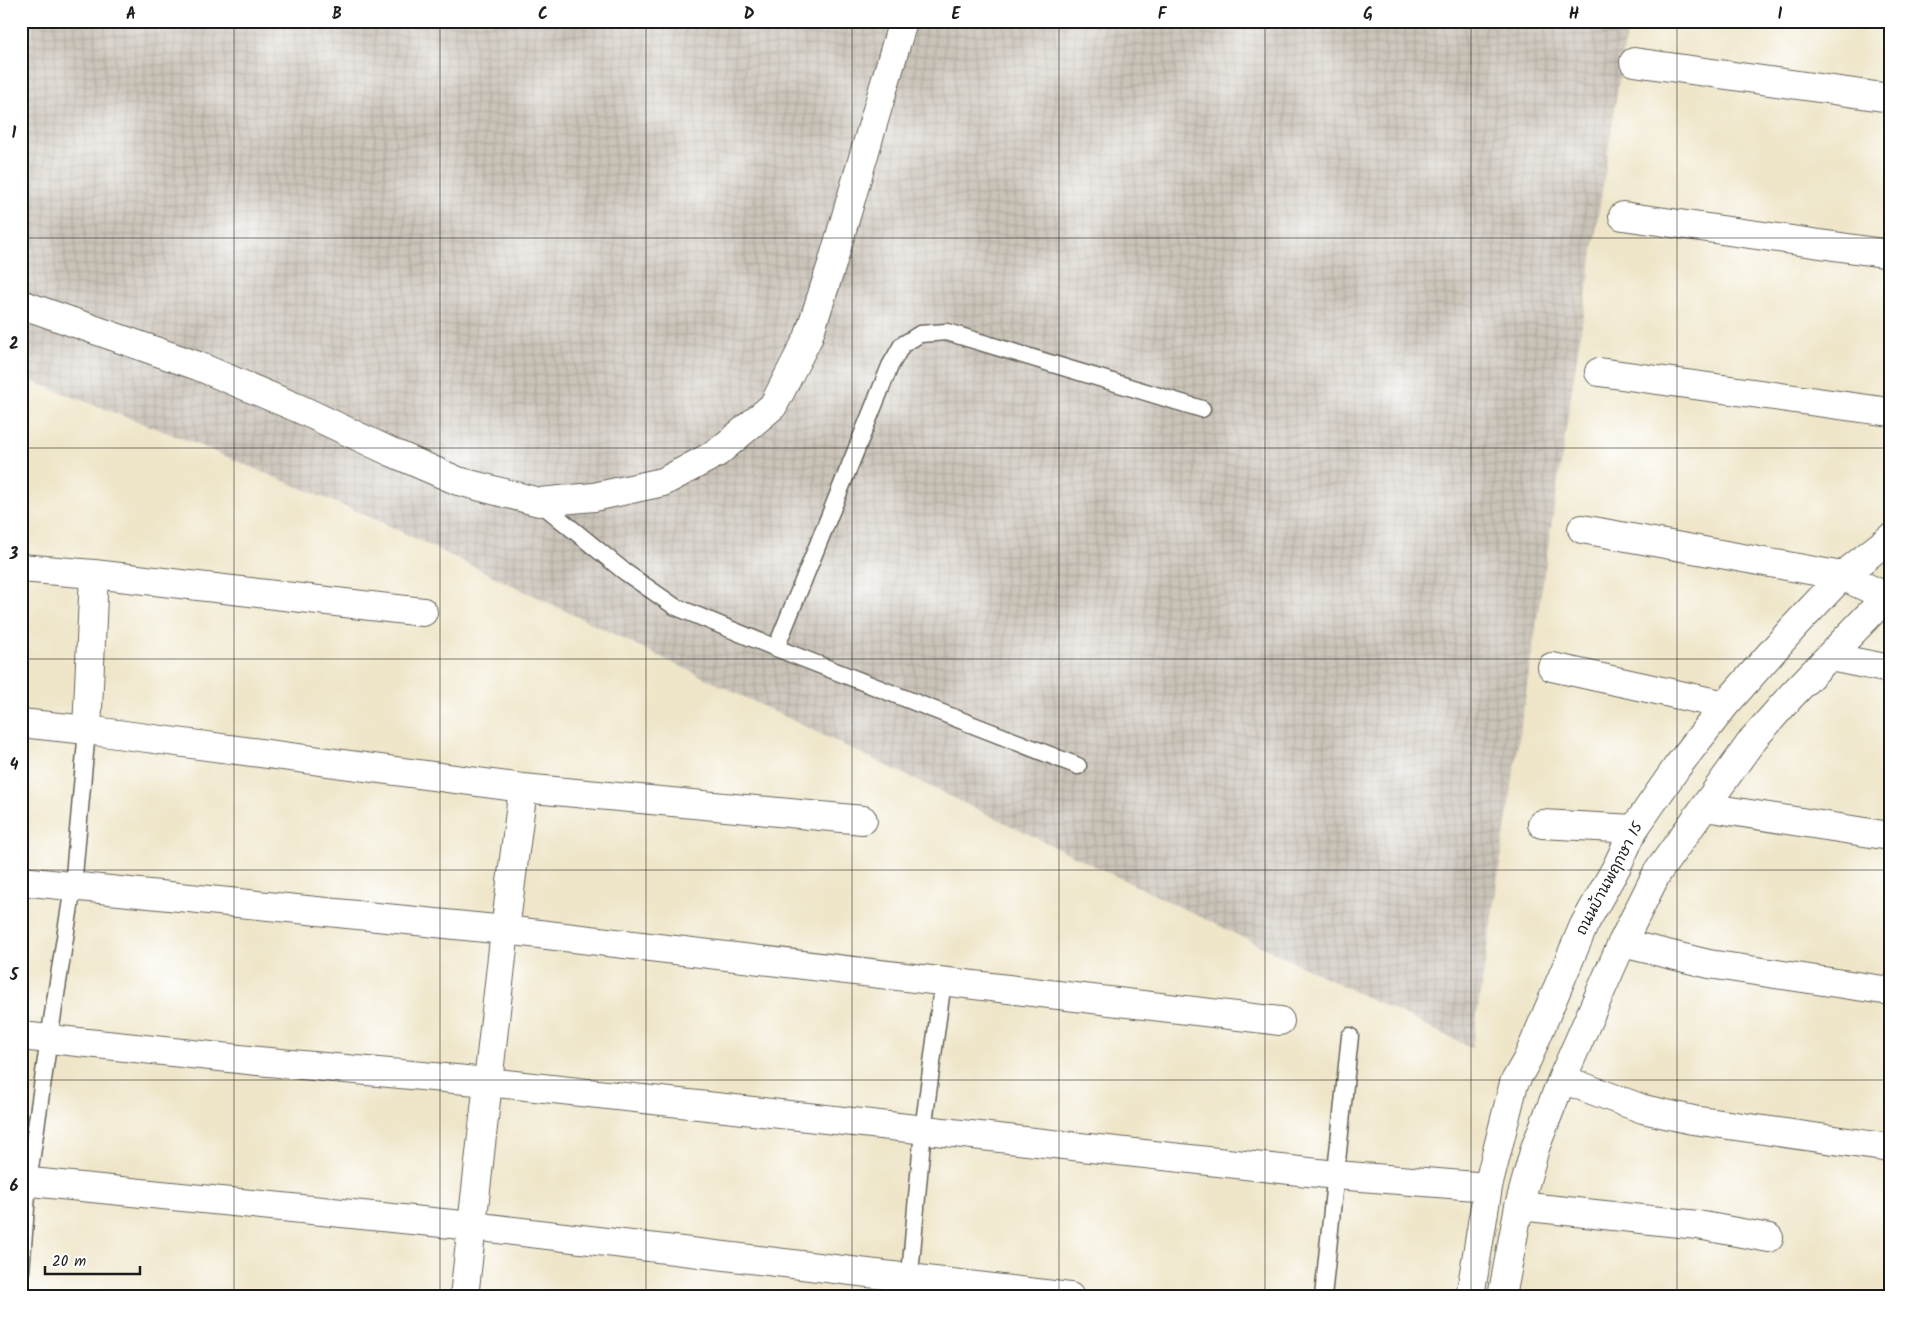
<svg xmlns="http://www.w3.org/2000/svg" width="1911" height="1318" viewBox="0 0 1911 1318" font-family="Kalam,'Playpen Sans Thai',sans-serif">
	<defs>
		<pattern id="industrial-grid" width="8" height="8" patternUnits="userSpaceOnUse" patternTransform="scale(1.25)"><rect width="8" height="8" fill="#cac3b8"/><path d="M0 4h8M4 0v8" fill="none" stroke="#ada79e"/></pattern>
	</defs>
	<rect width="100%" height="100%" fill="#fff"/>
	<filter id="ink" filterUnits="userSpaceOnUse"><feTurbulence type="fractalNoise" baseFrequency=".02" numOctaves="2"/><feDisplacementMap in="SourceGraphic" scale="10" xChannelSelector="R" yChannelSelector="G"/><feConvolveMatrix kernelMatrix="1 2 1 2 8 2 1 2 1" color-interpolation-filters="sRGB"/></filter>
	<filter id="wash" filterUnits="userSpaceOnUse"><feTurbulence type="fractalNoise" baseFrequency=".0096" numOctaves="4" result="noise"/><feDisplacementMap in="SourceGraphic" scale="20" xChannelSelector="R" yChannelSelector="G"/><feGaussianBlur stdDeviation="1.12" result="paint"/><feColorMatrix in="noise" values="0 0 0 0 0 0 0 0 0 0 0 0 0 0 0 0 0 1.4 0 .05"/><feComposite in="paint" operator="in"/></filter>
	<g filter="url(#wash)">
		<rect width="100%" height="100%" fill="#efe6c9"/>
		<path fill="url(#industrial-grid)" d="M21 21H1628L1472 1048 377 520 189 441 21 377Z"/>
	</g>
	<g filter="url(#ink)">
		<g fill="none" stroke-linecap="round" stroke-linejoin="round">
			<defs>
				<path id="service" d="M539 502 625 572 674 606 776 648 1078 766
					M776 648 890 366 902 345 920 334 947 332 1202 409
					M21 1271 28 1182 49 1039 73 887 87 730
					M908 1297 923 1130 943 981
					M1323 1297 1350 1036"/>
				<path id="minor" d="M1634 62 1890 98
					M1623 216 1890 254
					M21 304 198 366 300 409 391 452 458 481 539 502 594 497 663 482 717 453 773 406 808 338 832 264 903 21
					M1599 372 1890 412
					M1582 529 1842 576 1885 596
					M21 568 94 574 423 612
					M1830 657 1890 669
					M1552 667 1725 705
					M21 723 87 730 523 788 863 820
					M87 730 94 574
					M1705 807 1890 836
					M1542 824 1634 829
					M21 881 505 930 1280 1021
					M1622 943 1709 964 1890 991
					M21 1036 258 1061 488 1082 1336 1175 1488 1187
					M1562 1079 1643 1109 1693 1120 1890 1148
					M21 1181 472 1226 1070 1297
					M1519 1206 1698 1225 1769 1238
					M464 1297 505 930 523 788
					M1470 1297 1488 1187 1514 1083 1527 1060 1584 925 1617 866 1634 829 1677 767 1725 705 1794 627 1842 576 1890 538
					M1502 1297 1519 1206 1535 1148 1562 1079 1622 943 1657 873 1754 738 1792 695 1890 593"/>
			</defs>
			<use href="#service" stroke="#666359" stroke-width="19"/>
			<use href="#minor" stroke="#666359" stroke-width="30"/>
			<use href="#service" stroke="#fff" stroke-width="16"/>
			<use href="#minor" stroke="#fff" stroke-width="28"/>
		</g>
	</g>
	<path fill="none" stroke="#1c1c1c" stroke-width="1" stroke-opacity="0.55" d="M234 21V1297M440 21V1297M646 21V1297M852 21V1297M1059 21V1297M1265 21V1297M1471 21V1297M1677 21V1297M21 238H1890M21 448H1890M21 659H1890M21 870H1890M21 1080H1890"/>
	<g text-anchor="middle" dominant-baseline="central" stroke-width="4" stroke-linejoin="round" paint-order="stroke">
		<g font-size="15" fill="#1c1c1c" stroke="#fff">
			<text transform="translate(1610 879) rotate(-62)">ถนนบ้านพฤกษา 15</text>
		</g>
	</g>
	<rect width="1911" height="1318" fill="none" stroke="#fff" stroke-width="55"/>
	<path d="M45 1266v8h95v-8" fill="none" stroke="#1c1c1c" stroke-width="2.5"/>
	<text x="52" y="1266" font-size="15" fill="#1c1c1c" stroke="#ffffff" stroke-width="4" paint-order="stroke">20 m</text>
	<rect x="28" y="28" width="1856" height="1262" fill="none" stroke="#1c1c1c" stroke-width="2"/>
	<g font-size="16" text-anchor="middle" font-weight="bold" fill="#1c1c1c">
		<text x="131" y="19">A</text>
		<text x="337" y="19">B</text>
		<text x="543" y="19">C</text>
		<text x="749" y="19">D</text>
		<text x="956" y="19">E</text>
		<text x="1162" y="19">F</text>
		<text x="1368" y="19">G</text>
		<text x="1574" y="19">H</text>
		<text x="1780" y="19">I</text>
		<text x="14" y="138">1</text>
		<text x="14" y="349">2</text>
		<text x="14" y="559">3</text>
		<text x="14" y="770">4</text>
		<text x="14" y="980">5</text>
		<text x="14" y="1191">6</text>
	</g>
</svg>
